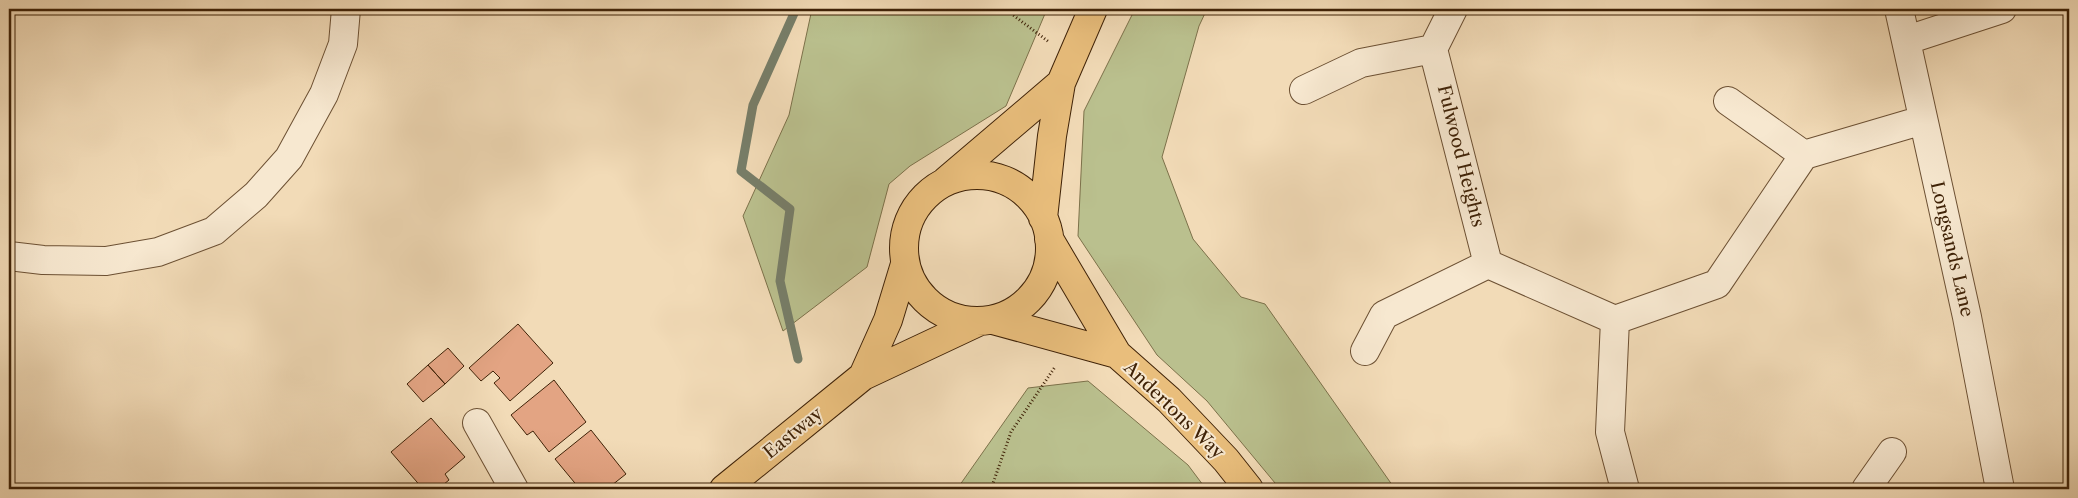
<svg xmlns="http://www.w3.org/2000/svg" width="2078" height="498" viewBox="0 0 2078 498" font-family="'Libre Caslon Text',serif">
	<rect width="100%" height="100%" fill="#f2dbb7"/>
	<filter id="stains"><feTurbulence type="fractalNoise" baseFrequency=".004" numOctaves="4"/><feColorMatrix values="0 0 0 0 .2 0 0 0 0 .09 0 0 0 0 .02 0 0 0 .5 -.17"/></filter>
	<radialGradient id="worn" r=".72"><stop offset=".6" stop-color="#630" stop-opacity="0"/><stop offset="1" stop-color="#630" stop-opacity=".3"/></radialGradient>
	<path fill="#bac08e" stroke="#7c714a" d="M812 9H1047L1006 106 910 166 889 184 867 267 783 331 743 216 789 115Z
		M1135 9H1207L1199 26 1162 157 1193 239 1241 297 1265 304 1395 489H1280L1207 401 1157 355 1078 236 1084 111Z
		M1088 381 1188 465 1206 489H957L1028 388Z"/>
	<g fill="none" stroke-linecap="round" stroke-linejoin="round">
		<path stroke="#777e69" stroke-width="9" d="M796 9 753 105 741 171 790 209 780 281 798 359"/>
	</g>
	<path fill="#e3a483" stroke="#3f2207" d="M518 324 553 363 510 401 494 383 500 378 493 371 481 381 469 368Z
		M448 348 464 366 445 384 428 365Z
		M428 365 445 384 423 402 407 384Z
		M554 380 586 422 549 452 533 431 527 435 511 415Z
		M431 418 465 457 445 474 449 480 438 489H423L391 452Z
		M591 430 626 474 607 489H577L579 488 555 459Z
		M409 484 413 489H403Z"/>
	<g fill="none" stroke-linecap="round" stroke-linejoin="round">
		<defs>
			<path id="minor" d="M1453 9 1433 49 1488 264 1615 320 1717 284 1804 155 1923 120
				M1899 9 1967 317 2000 489
				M1907 40 2002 9
				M1304 90 1361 63 1433 49
				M1728 101 1804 155
				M9 256 43 260 106 261 158 252 214 231 256 195 289 158 324 94 343 44 346 9
				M1615 320 1610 432 1625 489
				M1365 351 1384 315 1488 264
				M477 423 514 489
				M1866 489 1892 452"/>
			<path id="major" d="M904 248a73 73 0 1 1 146 0a73 73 0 1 1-146 0Z
				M946 181 1061 83
				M1043 218 1052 136 1061 83 1093 9
				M1049 239 1117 354 1169 400 1226 460 1249 489
				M993 320 1117 354
				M863 376 888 320 905 264
				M724 489 863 376 978 322"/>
		</defs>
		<use href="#minor" stroke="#6c5033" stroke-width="30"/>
		<use href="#major" stroke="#3f2207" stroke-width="30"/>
		<path stroke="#3f2207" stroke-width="3" stroke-dasharray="1 2.5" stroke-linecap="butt" d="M1005 9 1049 42
			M991 489 1011 432 1055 367"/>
		<use href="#minor" stroke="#f7e8d0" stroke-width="28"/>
		<use href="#major" stroke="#e9be7c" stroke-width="28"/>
	</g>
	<g text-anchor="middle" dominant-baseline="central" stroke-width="4" stroke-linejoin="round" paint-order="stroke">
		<g font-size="18" fill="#3f2207" stroke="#f7e8d0">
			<text transform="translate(1461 156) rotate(76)">Fulwood Heights</text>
			<text transform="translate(1952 249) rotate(77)">Longsands Lane</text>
			<text transform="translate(1174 410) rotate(44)">Andertons Way</text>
			<text transform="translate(793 433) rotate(-39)">Eastway</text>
		</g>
	</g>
	<rect width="2078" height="498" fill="none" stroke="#f2dbb7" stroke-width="30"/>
	<rect x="10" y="10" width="2058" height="478" fill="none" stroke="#3f2207" stroke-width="2.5"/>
	<rect x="15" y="15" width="2048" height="468" fill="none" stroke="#3f2207"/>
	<rect width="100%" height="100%" filter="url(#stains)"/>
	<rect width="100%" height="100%" fill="url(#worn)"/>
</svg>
